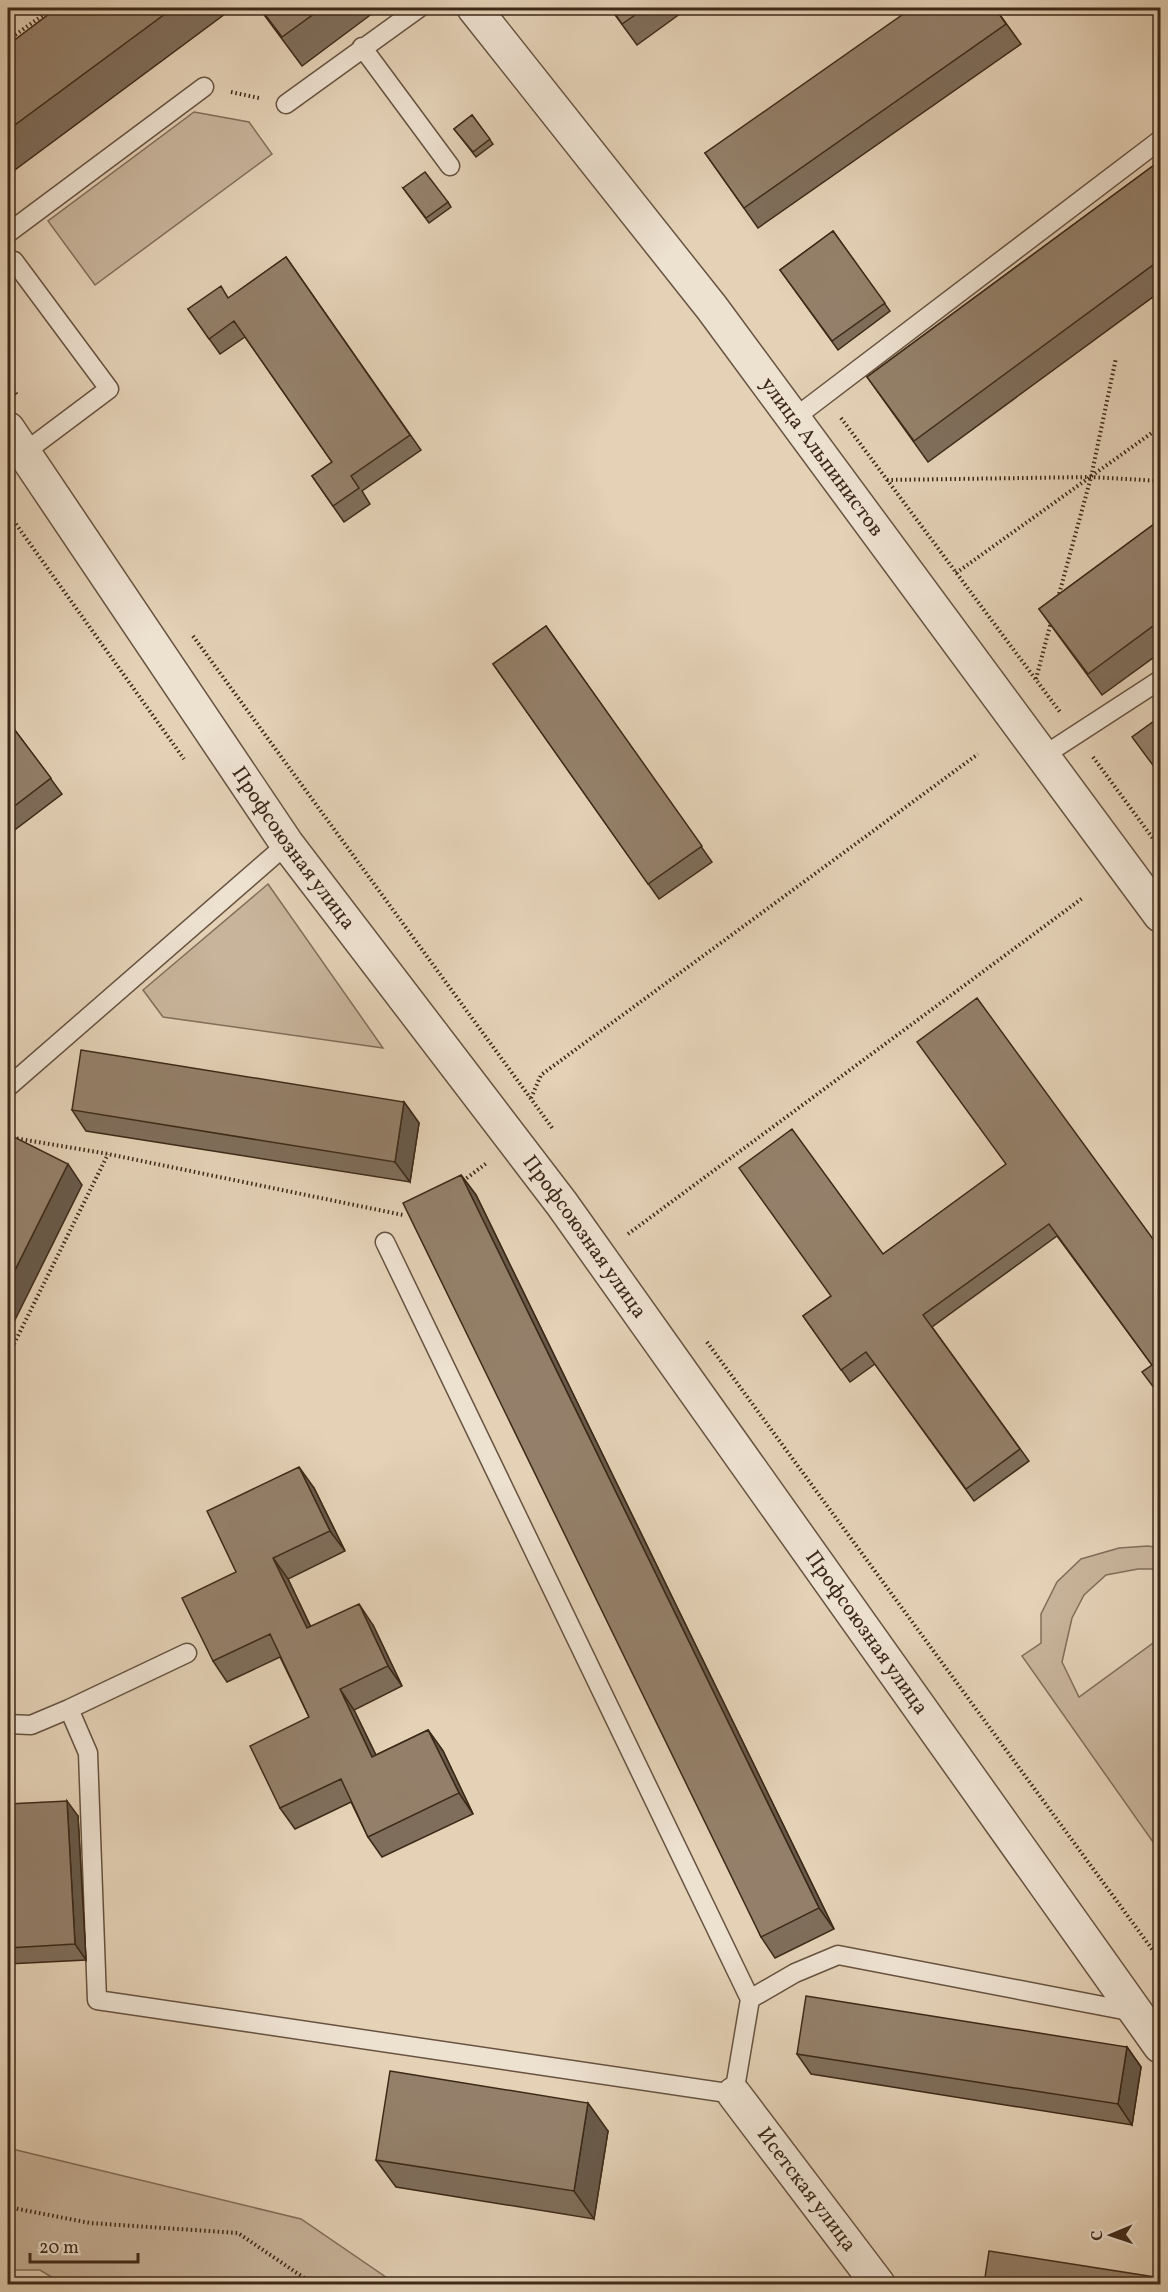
<svg xmlns="http://www.w3.org/2000/svg" width="1168" height="2292" viewBox="0 0 1168 2292" font-family="Vollkorn,serif">
	<rect width="100%" height="100%" fill="#e4d1b6"/>
	<filter id="stains"><feTurbulence type="fractalNoise" baseFrequency=".00333" numOctaves="4"/><feColorMatrix values="0 0 0 0 .2 0 0 0 0 .09 0 0 0 0 .02 0 0 0 .5 -.17"/></filter>
	<radialGradient id="worn" r=".72"><stop offset=".6" stop-color="#630" stop-opacity="0"/><stop offset="1" stop-color="#630" stop-opacity=".3"/></radialGradient>
	<path fill="#c8b49b" stroke="#826e5a" stroke-width="1.5" d="M194 112 249 122 272 154 95 285 48 221Z
		M268 884 383 1048 163 1017 143 990Z
		M1148 1546 1160 1548V1569H1138L1106 1575 1084 1595 1072 1618 1062 1662 1079 1697 1160 1638V1852L1022 1656 1041 1643V1614L1057 1582 1081 1559 1119 1548Z
		M8 2148 301 2219 396 2284H63L40 2270H8Z"/>
	<g fill="none" stroke-linecap="round" stroke-linejoin="round">
		<defs>
			<path id="lane" d="M362 47 450 166
				M286 104 419 8
				M8 233 204 87
				M14 261 109 389 25 452
				M793 419 1160 140
				M1043 756 1160 680
				M8 1087 287 844
				M69 1709 187 1653
				M8 1724 31 1725 69 1709 88 1753 97 2000 734 2094 750 1999 385 1242
				M750 1999 795 1973 838 1955 1134 2012"/>
			<g id="street">
				<path id="s1" d="M474 8 712 308 1160 915"/>
				<path id="s2" d="M8 429 287 844 562 1204 1160 2046"/>
				<path id="s3" d="M734 2094 878 2284"/>
			</g>
		</defs>
		<use href="#lane" stroke="#675340" stroke-width="21"/>
		<use href="#street" stroke="#675340" stroke-width="36"/>
		<path stroke="#3d2918" stroke-width="4" stroke-dasharray="1.5 3" stroke-linecap="butt" d="M8 40 53 8
			M231 92 259 98
			M8 382 17 395
			M841 418 1060 712
			M887 480 1091 477 1160 481
			M8 513 184 759
			M956 573 1160 427
			M1058 598 1091 477 1116 358
			M193 636 553 1129
			M1036 679 1051 622
			M1093 757 1160 848
			M531 1098 541 1075 978 754
			M8 1137 108 1154 403 1215
			M463 1181 488 1162
			M628 1234 1084 897
			M707 1342 1160 1960
			M8 1356 108 1154
			M8 2207 90 2223 238 2233 313 2284"/>
		<use href="#lane" stroke="#ede1d0" stroke-width="18"/>
		<use href="#street" stroke="#ede1d0" stroke-width="33"/>
	</g>
	<path fill="#7f6e5b" stroke="#3d2918" stroke-width="1.5" d="M57 8H233L8 175V45Z
		M259 8H375L377 10 302 66Z
		M610 8H688L637 45Z
		M995 8 1021 44 758 228 705 153Z
		M472 115 493 144 476 157 454 129Z
		M1161 160V291L928 462 867 377Z
		M403 188 448 202 451 207 429 223Z
		M833 231 890 311 838 350 780 270Z
		M286 257 421 450 362 491 370 504 344 522 312 476 332 462 245 337 220 354 188 309 229 298Z
		M1161 519V652L1102 695 1039 609Z
		M546 626 712 862 659 899 493 664Z
		M8 721 62 794 8 835Z
		M977 998 1152 1365 1057 1236 932 1327 1029 1461 974 1501 875 1364 850 1382 803 1316 831 1296 883 1254 1006 1165Z
		M404 1102 419 1123 410 1182 86 1131 72 1110Z
		M461 1175 476 1195 834 1929 775 1958 761 1937Z
		M314 1488 345 1551 288 1579 311 1627 373 1625 402 1686 354 1710 376 1755 428 1730 443 1751 473 1814 382 1857 368 1837 351 1802 295 1829 280 1808 309 1717 280 1657 227 1682 213 1661 236 1572Z
		M8 1804 78 1816 86 1960 8 1964Z
		M1127 2047 1141 2067 1132 2125 811 2074 797 2054Z
		M608 2131 594 2219 396 2187 376 2160Z"/>
	<path fill="#685a4a" stroke="#3d2918" stroke-width="1.5" d="M404 1102 419 1123 410 1182 395 1162Z
		M68 1164 82 1185 8 1334V1284Z
		M461 1175 476 1195 834 1929 819 1908Z
		M299 1467 314 1488 345 1551 330 1531Z
		M273 1558 288 1579 321 1649 307 1628Z
		M359 1604 373 1625 402 1686 388 1666Z
		M340 1689 354 1710 387 1778 372 1757Z
		M428 1730 443 1751 473 1814 459 1793Z
		M67 1801 78 1816 86 1960 75 1944Z
		M1127 2047 1141 2067 1132 2125 1118 2104Z
		M588 2103 608 2131 594 2219 574 2191Z"/>
	<path fill="#94806a" stroke="#3d2918" stroke-width="1.5" d="M57 8H173L8 130V45Z
		M260 8H322L282 37Z
		M611 8H645L622 24Z
		M912 8H995L1006 24 744 208 705 153Z
		M472 115 490 139 473 152 454 129Z
		M1161 160V259L914 441 867 377Z
		M425 172 448 202 426 218 403 188Z
		M833 231 885 303 832 341 780 270Z
		M286 257 410 435 351 476 359 488 333 506 312 476 332 462 234 321 209 339 188 309 221 286 228 298Z
		M1161 519V620L1088 674 1039 609Z
		M546 626 702 846 648 884 493 664Z
		M1161 716V776L1132 737Z
		M8 721 51 778 8 811Z
		M977 998 1161 1250V1397L1142 1372 1152 1365 1049 1224 923 1315 1020 1449 966 1489 866 1352 841 1370 803 1316 831 1296 739 1168 792 1129 883 1254 1006 1164 917 1042Z
		M81 1050 404 1102 395 1162 72 1110Z
		M10 1135 68 1164 8 1284V1140Z
		M461 1175 819 1908 761 1937 403 1203Z
		M299 1467 330 1531 273 1558 307 1628 359 1604 388 1666 340 1689 372 1757 428 1730 459 1793 368 1837 341 1779 280 1808 250 1746 309 1717 270 1634 213 1661 182 1598 236 1572 207 1511Z
		M67 1801 75 1944 8 1948V1804Z
		M806 1996 1127 2047 1118 2104 797 2054Z
		M390 2071 588 2103 574 2191 376 2160Z
		M989 2251 1161 2278V2284H984Z"/>
	<g text-anchor="middle" dominant-baseline="central" stroke-width="6" stroke-linejoin="round" paint-order="stroke">
		<g font-size="21" fill="#3d2918" stroke="#ede1d0">
			<text stroke="none"><textPath href="#s1" startOffset="568">улица Альпинистов</textPath></text>
			<text stroke="none"><textPath href="#s2" startOffset="507">Профсоюзная улица</textPath></text>
			<text stroke="none"><textPath href="#s2" startOffset="993">Профсоюзная улица</textPath></text>
			<text stroke="none"><textPath href="#s2" startOffset="1479">Профсоюзная улица</textPath></text>
			<text stroke="none"><textPath href="#s3" startOffset="120">Исетская улица</textPath></text>
		</g>
	</g>
	<rect width="1168" height="2292" fill="none" stroke="#e4d1b6" stroke-width="30"/>
	<rect x="9" y="9" width="1150" height="2274" fill="none" stroke="#3d2918" stroke-width="3"/>
	<rect x="15" y="15" width="1138" height="2262" fill="none" stroke="#3d2918" stroke-width="1.5"/>
	<g transform="translate(1111 2235) rotate(268)" stroke="#ede1d0" stroke-width="4.5" paint-order="stroke">
	<path d="M0-4.5L10 22L0 15L-10 22Z" fill="#3d2918"/>
	<text y="-9" font-size="16" font-weight="bold" text-anchor="middle" fill="#3d2918">С</text>
	</g>
	<path d="M30 2253v9h108v-9" fill="none" stroke="#3d2918" stroke-width="3"/>
	<text x="39" y="2253" font-size="18" fill="#3d2918" stroke="#ede1d0" stroke-width="4.5" paint-order="stroke">20 m</text>
	<rect width="100%" height="100%" filter="url(#stains)"/>
	<rect width="100%" height="100%" fill="url(#worn)"/>
</svg>
